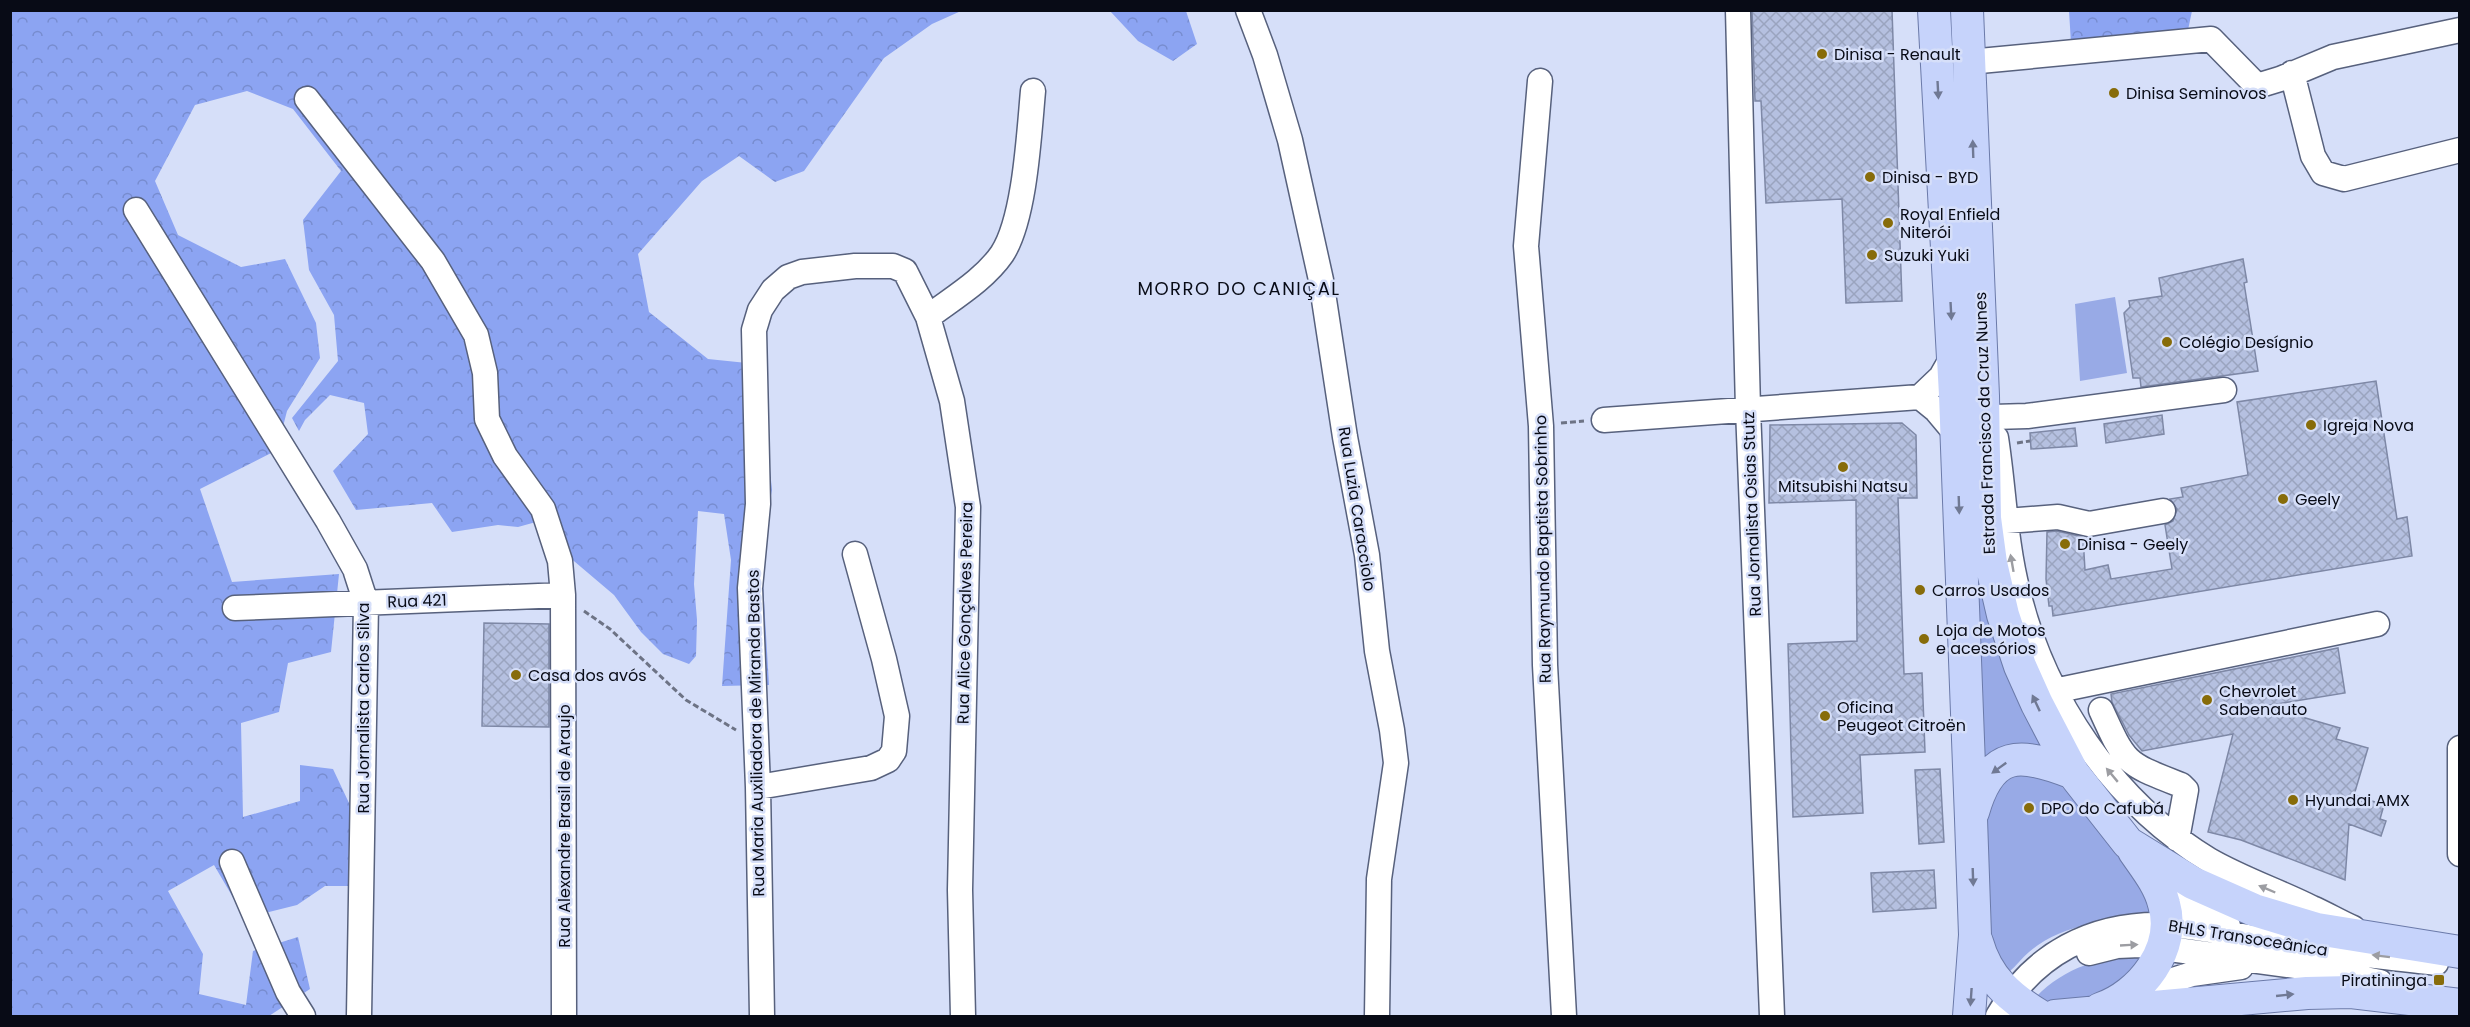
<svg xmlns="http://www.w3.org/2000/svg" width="2470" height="1027" viewBox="0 0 2470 1027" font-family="Poppins,sans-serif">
	<defs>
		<pattern id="forest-crowns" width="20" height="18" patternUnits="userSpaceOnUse" patternTransform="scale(1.5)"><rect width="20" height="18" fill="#8ca4f2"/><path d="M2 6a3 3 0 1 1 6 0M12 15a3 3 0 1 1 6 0" fill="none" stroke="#778ccf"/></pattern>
		<pattern id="building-cross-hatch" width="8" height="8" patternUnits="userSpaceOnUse" patternTransform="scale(1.5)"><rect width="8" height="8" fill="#b5c0e0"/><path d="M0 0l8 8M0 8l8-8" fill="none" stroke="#9aa4bf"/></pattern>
	</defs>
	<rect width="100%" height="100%" fill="#d6dff9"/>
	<path fill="#98aae6" d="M2115 297 2127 373 2080 381 2075 304Z
		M1970 511 2044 748 1978 769Z
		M2012 772 2052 776 2099 826 2140 880 2153 914C2112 919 2061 924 2029 952 2022 958 2016 966 2009 972L1996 956 1989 937 1984 813 1987 800Z
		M2143 955 2137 968 2105 995 2059 1006 2036 997C2065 967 2102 956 2143 955Z"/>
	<path fill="url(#forest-crowns)" d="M10 11H961L932 24 884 58 804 171 775 182 739 156 702 181 638 254 649 312 708 359 767 365 768 450 772 490 761 549 769 685 722 686 731 560 724 514 698 511 694 584 697 620 696 656 689 664 663 654 641 632 614 595 568 556 536 522 518 527 498 525 452 532 432 503 356 510 333 471 368 434 364 403 330 395 305 420 299 431 292 418 338 361 334 315 309 270 303 220 341 171 293 109 247 91 195 105 155 181 178 235 241 267 285 259 316 323 320 358 287 411 277 450 200 489 232 582 339 574 331 652 288 663 279 712 241 723 243 817 300 801V765L333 769 357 820 360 886H325L297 905 245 918 214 865 168 891 203 954 199 994 246 1005 253 951 298 937 310 989 269 1016H11Z
		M1110 11H1186L1197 44 1173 61 1138 41Z
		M2069 11H2192L2188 30 2071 43Z"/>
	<path fill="url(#building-cross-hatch)" stroke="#7e88a6" stroke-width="1.5" d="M1752 10H1892L1902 301 1846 303 1842 199 1766 203 1761 101H1755Z
		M2243 259 2247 282 2244 283 2258 371 2141 387 2140 378H2133L2124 313 2130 307 2129 301 2162 296 2159 278Z
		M2376 381 2397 519 2407 517 2412 556 2053 616 2052 606H2049L2046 579 2047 532 2057 531 2083 537 2085 570 2108 565 2111 579 2172 569 2165 525 2173 521 2177 509 2170 499 2183 497 2181 488 2248 475 2237 402Z
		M2162 415 2164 434 2106 443 2104 424Z
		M1902 423 1916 435 1917 498H1898L1904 674 1922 673 1925 752 1860 755 1863 813 1793 817 1788 644 1857 641 1856 500 1769 503 1770 425Z
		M2075 428 2077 446 2031 449 2030 433Z
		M484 623 549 624V727L482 726Z
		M2338 648 2345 693 2264 706 2340 728 2336 739 2368 748 2354 795 2384 805 2380 819 2386 821 2381 836 2349 824 2345 880 2241 840 2208 832 2233 734 2142 751 2129 735 2112 702 2111 694Z
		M1940 769 1944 842 1919 844 1915 770Z
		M1934 870 1936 908 1873 912 1871 873Z"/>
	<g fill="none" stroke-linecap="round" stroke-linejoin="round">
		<defs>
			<path id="minor" d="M1248 10 1265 55 1290 140 1321 280 1345 437 1367 555 1377 651 1392 730 1396 763 1379 879 1377 1016
				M1738 10 1748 409 1772 1016
				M1969 62 2211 39 2257 86 2280 79 2333 57 2460 30
				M2292 73 2313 156 2323 173 2344 179 2460 150
				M1540 81 1526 246 1541 426 1545 665 1564 1016
				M307 99 433 261 476 335 485 373 487 419 505 456 543 509 560 561 563 595 564 1016
				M136 210 328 521 355 569 366 603 359 1016
				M928 317C953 298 984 280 1002 254 1025 219 1029 134 1033 91
				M1953 356 1941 377 1920 397 1936 410 1957 435
				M1993 417 2027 416 2224 390
				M1604 420 1920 397
				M1996 438C2004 489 2005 542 2018 592 2044 699 2113 802 2209 860 2242 879 2278 891 2312 908 2326 914 2339 922 2353 928
				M2006 521 2058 517 2089 524 2163 511
				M235 608 563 595
				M2054 691 2377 624
				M2101 710C2126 765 2125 763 2181 785L2186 790 2177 839
				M2460 748V854
				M758 787 871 768 888 760 894 751 897 716 884 659 855 554
				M232 862 288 992 303 1016
				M2154 879 2201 915 2228 926
				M2089 953 2117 946 2140 945 2310 968 2380 982
				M2132 993 2192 974 2241 967
				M762 1016 758 787 750 588 758 504 754 330 760 310 773 290 788 277 802 272 855 266H893L905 271 928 317 952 401 968 507 960 890 963 1016
				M1998 1016C2033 954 2093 923 2164 925 2203 926 2252 939 2291 945 2339 953 2388 957 2436 963"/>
			<path id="major" d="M1934 10 1955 395 1971 819 1975 935 1969 1016
				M1967 10 1983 396 1985 518 1991 563 2003 615 2020 666 2037 704 2073 773 2128 843 2193 883 2254 910 2317 929 2460 952
				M1973 812C1991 749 2020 752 2073 773
				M1977 942C1987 978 2009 997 2040 1016
				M2100 1009C2141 995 2177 949 2164 904 2159 884 2145 867 2134 851
				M2055 1016 2307 993 2351 992 2460 1005"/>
		</defs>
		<use href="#minor" stroke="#57617d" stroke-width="27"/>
		<use href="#major" stroke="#6b7aa9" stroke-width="34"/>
		<path stroke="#6d7385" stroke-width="3" stroke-dasharray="6 3" stroke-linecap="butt" d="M1561 423 1584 421
			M2017 443 2030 441
			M584 611 610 629 686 700 736 730"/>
		<use href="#minor" stroke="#fff" stroke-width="24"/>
		<use href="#major" stroke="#c6d3fb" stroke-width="32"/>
	</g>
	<defs><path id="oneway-solid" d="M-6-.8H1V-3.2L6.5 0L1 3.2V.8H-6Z" transform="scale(1.5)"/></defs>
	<g fill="#707994">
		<use href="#oneway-solid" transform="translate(1938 90) rotate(87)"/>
		<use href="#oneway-solid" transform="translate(1973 149) rotate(-92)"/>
		<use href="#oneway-solid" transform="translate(1951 311) rotate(87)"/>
		<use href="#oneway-solid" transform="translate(1959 505) rotate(88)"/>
		<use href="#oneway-solid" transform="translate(2036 703) rotate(-115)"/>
		<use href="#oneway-solid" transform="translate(1999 768) rotate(144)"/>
		<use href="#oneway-solid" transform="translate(1973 877) rotate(88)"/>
		<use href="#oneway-solid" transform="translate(2285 995) rotate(-6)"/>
		<use href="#oneway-solid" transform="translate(1971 997) rotate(94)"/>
	</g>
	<g fill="#9c9da2">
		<use href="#oneway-solid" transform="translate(2012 563) rotate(-100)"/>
		<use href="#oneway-solid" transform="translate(2112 775) rotate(-130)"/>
		<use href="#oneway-solid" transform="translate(2267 889) rotate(-157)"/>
		<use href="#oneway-solid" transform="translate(2129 945) rotate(-3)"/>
		<use href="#oneway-solid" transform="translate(2381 956) rotate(-173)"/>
	</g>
	<g fill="#876c0a" stroke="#d6dff9" stroke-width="2">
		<circle cx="1822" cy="54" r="6"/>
		<circle cx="2114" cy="93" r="6"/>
		<circle cx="1870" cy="177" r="6"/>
		<circle cx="1888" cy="223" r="6"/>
		<circle cx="1872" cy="255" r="6"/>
		<circle cx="2167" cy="342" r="6"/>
		<circle cx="2311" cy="425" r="6"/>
		<circle cx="1843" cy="467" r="6"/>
		<circle cx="2283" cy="499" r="6"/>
		<circle cx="2065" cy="544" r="6"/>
		<circle cx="1920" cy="590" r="6"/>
		<circle cx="1924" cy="639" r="6"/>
		<circle cx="516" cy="675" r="6"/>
		<circle cx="2207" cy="700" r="6"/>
		<circle cx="1825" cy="716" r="6"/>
		<circle cx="2293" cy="800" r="6"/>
		<circle cx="2029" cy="808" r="6"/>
		<rect x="2433" y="974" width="12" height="12" rx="3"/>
	</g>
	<g text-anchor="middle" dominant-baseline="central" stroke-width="5" stroke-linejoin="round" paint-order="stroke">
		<g font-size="16" fill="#080b16" stroke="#d6dff9" text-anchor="start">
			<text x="1834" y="54">Dinisa - Renault</text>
			<text x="2126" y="93">Dinisa Seminovos</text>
			<text x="1882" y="177">Dinisa - BYD</text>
			<text x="1900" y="214">Royal Enfield<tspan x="1900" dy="18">Niterói</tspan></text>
			<text x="1884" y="255">Suzuki Yuki</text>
			<text x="2179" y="342">Colégio Desígnio</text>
			<text x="2323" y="425">Igreja Nova</text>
			<text x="1843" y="486" text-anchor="middle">Mitsubishi Natsu</text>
			<text x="2295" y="499">Geely</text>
			<text x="2077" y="544">Dinisa - Geely</text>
			<text x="1932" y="590">Carros Usados</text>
			<text x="1936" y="630">Loja de Motos<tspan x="1936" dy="18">e acessórios</tspan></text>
			<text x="528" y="675">Casa dos avós</text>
			<text x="2219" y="691">Chevrolet<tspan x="2219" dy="18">Sabenauto</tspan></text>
			<text x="1837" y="707">Oficina<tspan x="1837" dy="18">Peugeot Citroën</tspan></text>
			<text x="2305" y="800">Hyundai AMX</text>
			<text x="2041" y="808">DPO do Cafubá</text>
			<text x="2427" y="980" text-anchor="end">Piratininga</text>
		</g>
		<g font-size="16" fill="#080b16" stroke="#d6dff9">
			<text transform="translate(1985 423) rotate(-92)">Estrada Francisco da Cruz Nunes</text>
			<text transform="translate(1357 509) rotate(81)">Rua Luzia Caracciolo</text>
			<text transform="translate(1752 514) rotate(-92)">Rua Jornalista Osias Stutz</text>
			<text transform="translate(1543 549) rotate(-91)">Rua Raymundo Baptista Sobrinho</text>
			<text transform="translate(417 601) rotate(-2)">Rua 421</text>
			<text transform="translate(965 613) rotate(-89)">Rua Alice Gonçalves Pereira</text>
			<text transform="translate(363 708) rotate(-90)">Rua Jornalista Carlos Silva</text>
			<text transform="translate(756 733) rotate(-91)">Rua Maria Auxiliadora de Miranda Bastos</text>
			<text transform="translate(564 826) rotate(-90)">Rua Alexandre Brasil de Araujo</text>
			<text transform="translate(2248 938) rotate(9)">BHLS Transoceânica</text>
		</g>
		<g font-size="18" letter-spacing="1.5" fill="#080b16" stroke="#d6dff9">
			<text x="1239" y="288">MORRO DO CANIÇAL</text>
		</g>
	</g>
	<rect width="2470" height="1027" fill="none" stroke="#080b16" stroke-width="24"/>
</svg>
